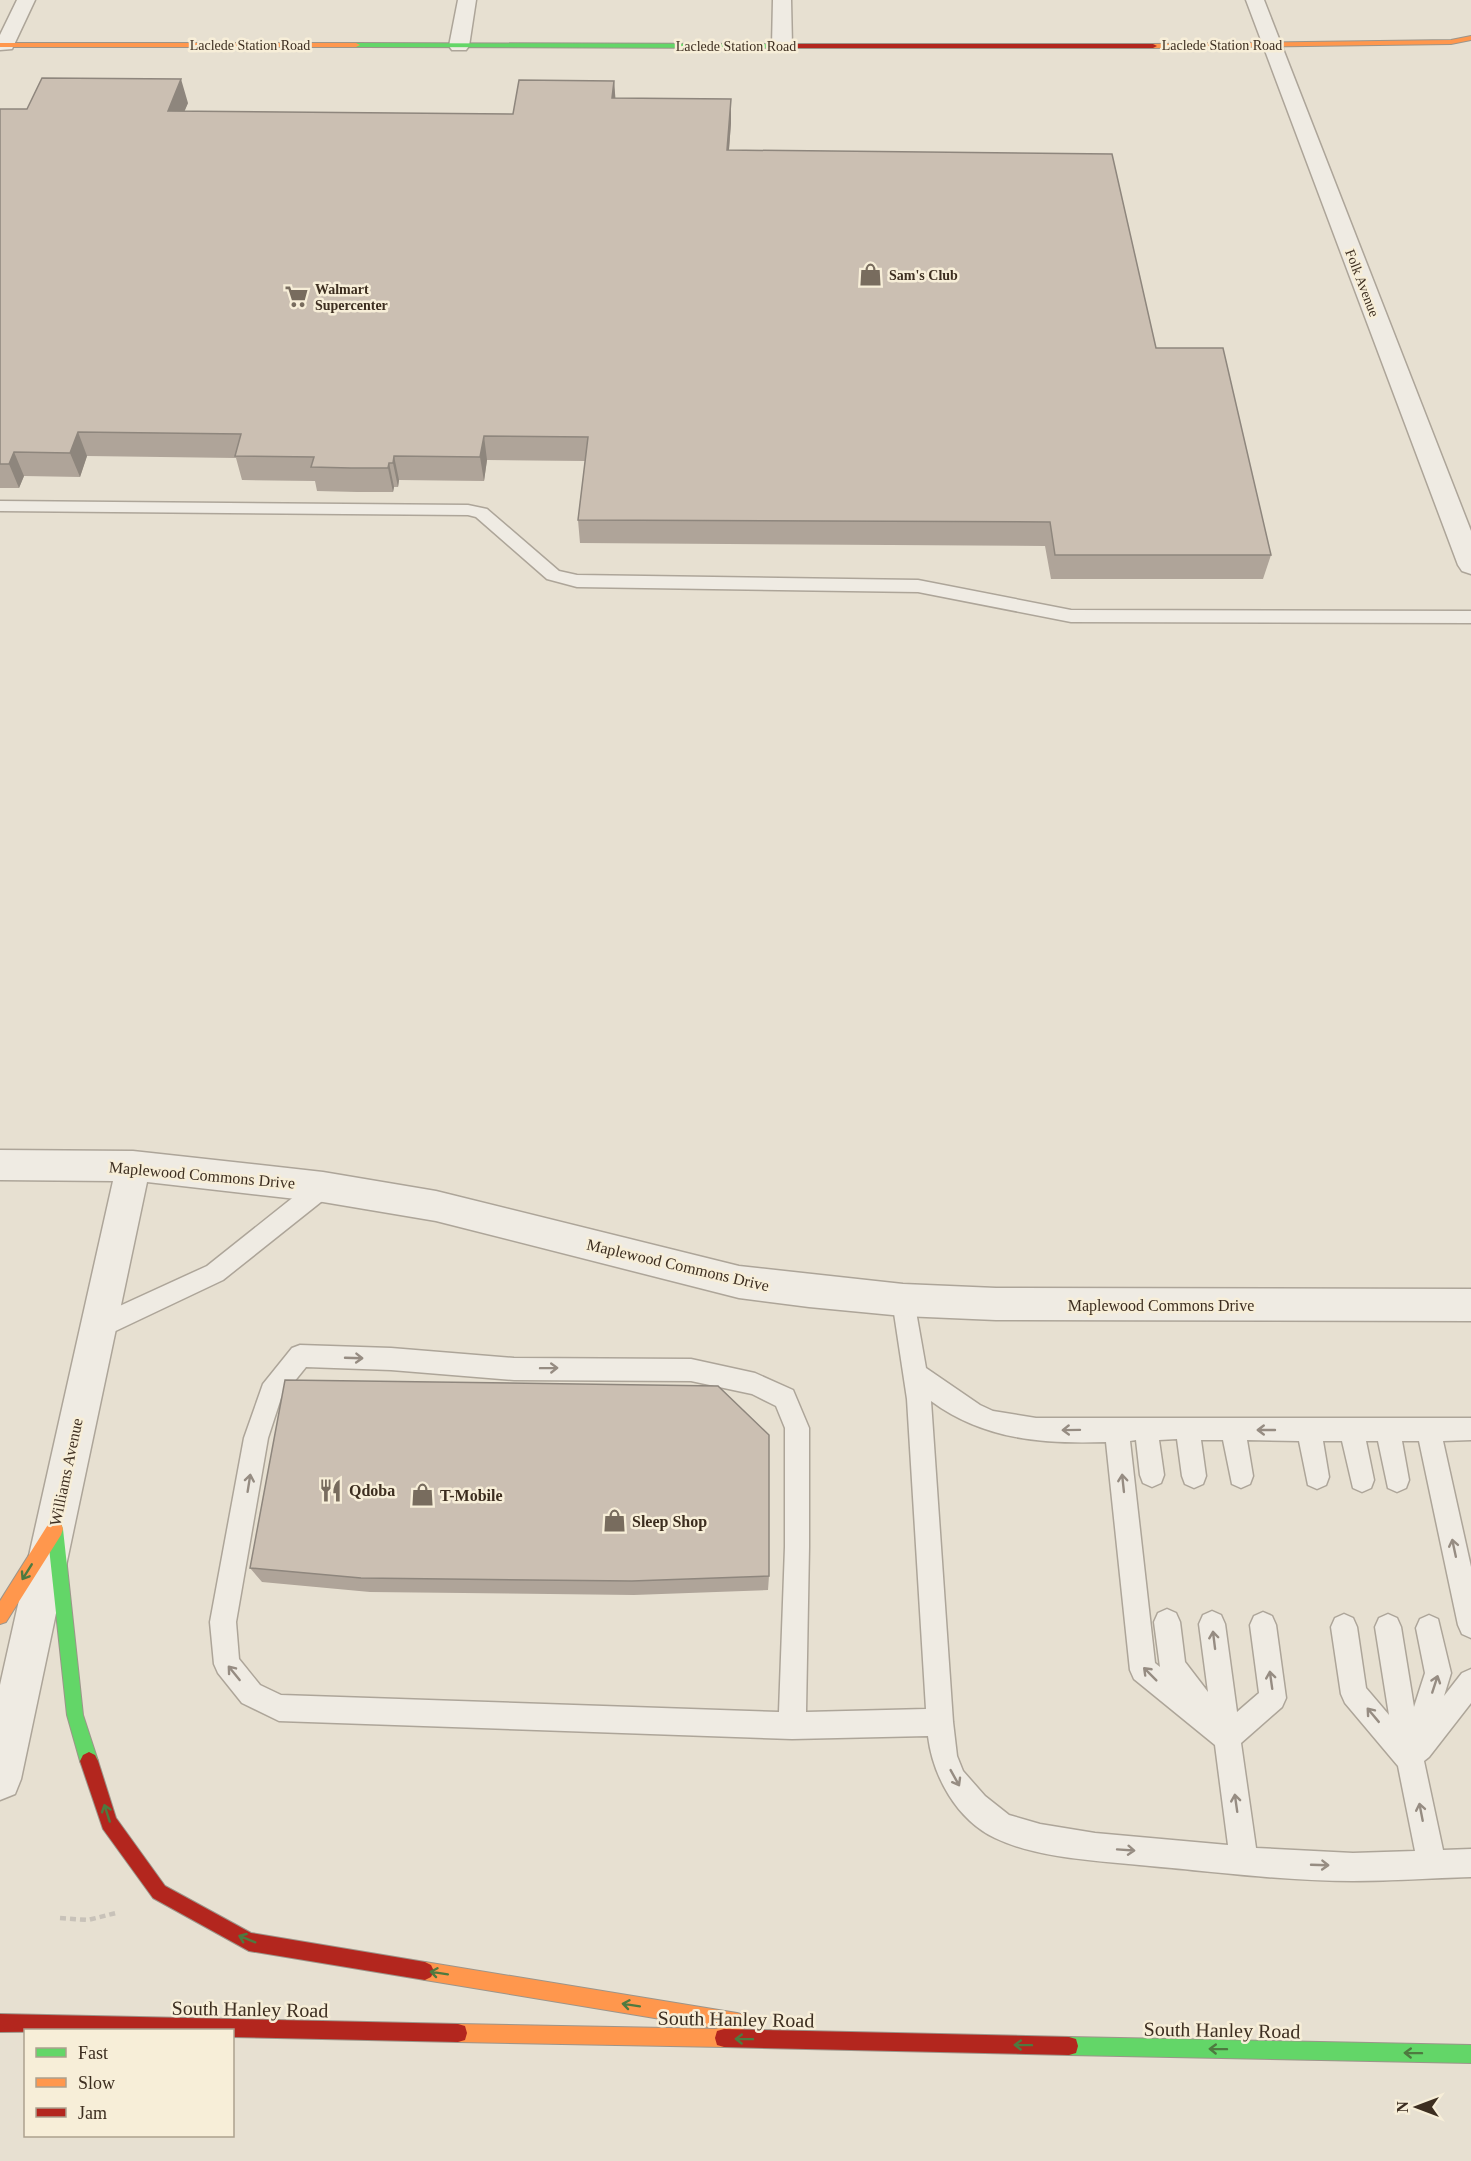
<svg xmlns="http://www.w3.org/2000/svg" width="1471" height="2161" viewBox="0 0 1471 2161" font-family="Georgia,serif">
	<rect width="100%" height="100%" fill="#e7e0d1"/>
	<g fill="none" stroke-linecap="round" stroke-linejoin="round">
		<defs>
			<path id="lane" d="M0 501 468 505 487 509 559 571 577 575 918 580 1071 610 1471 611V623L1071 622 918 592 577 587 547 579 476 517 468 515 0 511Z
				M323 1177 331 1180 334 1187 331 1194 223 1280 105 1336 97 1339 89 1336 85 1328 89 1320 207 1266 315 1180Z
				M903 1290 911 1293 914 1300 926 1368 980 1405 993 1411 1036 1418H1471V1440L1443 1441 1471 1567V1638L1462 1634 1458 1625 1419 1441H1402L1409 1480 1406 1488 1397 1492 1388 1488 1378 1441H1366L1374 1480 1371 1488 1362 1492 1353 1488 1342 1441H1323L1329 1477 1326 1485 1317 1489 1308 1485 1299 1441 1247 1440 1253 1476 1250 1484 1241 1488 1232 1484 1223 1440H1201L1206 1476 1203 1484 1194 1488 1185 1484 1182 1476 1177 1439 1159 1440 1164 1475 1161 1483 1152 1487 1143 1483 1140 1475 1136 1440 1130 1441 1155 1663 1160 1667 1154 1622 1158 1613 1167 1609 1176 1613 1180 1622 1185 1662 1208 1692 1199 1624 1203 1615 1212 1611 1221 1615 1225 1624 1237 1712 1259 1693 1250 1625 1254 1616 1263 1612 1272 1616 1276 1625 1286 1698 1282 1707 1241 1743 1256 1848 1353 1853 1415 1851 1398 1766 1345 1703 1341 1694 1331 1627 1335 1618 1344 1614 1353 1618 1357 1627 1366 1688 1389 1715 1375 1627 1379 1618 1388 1614 1397 1618 1401 1627 1414 1707 1425 1673 1416 1628 1420 1619 1429 1615 1438 1619 1451 1673 1444 1696 1462 1673 1471 1669V1703L1429 1757 1424 1761 1443 1850 1471 1849V1877C1432 1878 1393 1881 1353 1881 1285 1881 1218 1872 1150 1866 1102 1861 1039 1859 995 1838 956 1819 933 1776 928 1736L792 1739 279 1721 242 1703 218 1673 214 1664 210 1622 244 1438 263 1384 292 1348 300 1345 391 1348 514 1358 691 1359 755 1373 793 1390 809 1428V1547L806 1712 926 1709 907 1399 892 1300 895 1293ZM306 1367 391 1370 514 1380 691 1381 752 1394 776 1406 785 1428V1547L779 1712 281 1695 260 1685 239 1659 236 1622 268 1438 281 1398ZM931 1401C984 1440 1043 1444 1106 1442L1130 1670 1134 1679 1215 1745 1228 1845 1095 1833 1040 1824 1009 1815 985 1796 963 1771 957 1756 953 1722Z"/>
			<path id="street" d="M17 0H35L12 49 0 50V35Z
				M458 0H476L469 46 466 50H452L449 46Z
				M773 0H791L792 46 789 50H775L772 46Z
				M1246 0H1264L1471 531V574L1462 571 1458 565Z
				M0 1150 133 1151 323 1172 436 1191 739 1266 903 1284 996 1288 1471 1289V1321L996 1320 903 1316 809 1307 739 1298 436 1221 323 1202 147 1182 21 1779 15 1794 0 1800V1685L113 1181 0 1180Z"/>
			<path id="fast" d="M353 43 770 44 774 46 770 48 356 47H353Z
				M55 1521 61 1523 63 1529 83 1715 98 1761 95 1767 89 1770 83 1767 80 1761 67 1715 47 1529 49 1523Z
				M1069 2037 1471 2045V2063L1069 2055 1062 2053 1060 2046 1062 2039Z"/>
			<path id="slow" d="M1471 36V40L1451 44 1153 48 1149 46 1153 44 1451 40Z
				M0 43H356L360 45 356 47H0Z
				M55 1521 61 1523 63 1529 61 1535 6 1622 0 1624V1601L49 1523Z
				M425 1962 737 2013 744 2015 746 2022 744 2029 737 2031 726 2029 731 2031 733 2038 731 2045 724 2047 458 2042 451 2040 449 2033 451 2026 458 2024 721 2029 425 1980 419 1977 416 1971 419 1965Z"/>
			<path id="jam" d="M767 44H1153L1157 46 1153 48H770L766 46Z
				M89 1752 95 1755 98 1761 116 1818 165 1886 251 1933 425 1962 431 1965 434 1971 431 1977 425 1980 249 1951 153 1898 103 1829 80 1761 83 1755Z
				M0 2014 458 2024 465 2026 467 2033 465 2040 458 2042 232 2037V2030L0 2032Z
				M724 2029 1069 2037 1076 2039 1078 2046 1076 2053 1069 2055 724 2047 717 2045 715 2038 717 2031Z"/>
		</defs>
		<use href="#lane" stroke="#ada599" stroke-width="3"/>
		<use href="#street" stroke="#ada599" stroke-width="3"/>
		<use href="#fast" stroke="#9c958a" stroke-width="2"/>
		<use href="#slow" stroke="#9c958a" stroke-width="2"/>
		<use href="#jam" stroke="#9c958a" stroke-width="2"/>
		<path stroke="#c8c2b9" stroke-width="4.5" stroke-dasharray="6 4" stroke-linecap="butt" d="M60 1918 88 1920 116 1913"/>
		<use href="#lane" fill="#efebe3" fill-rule="evenodd"/>
		<use href="#street" fill="#efebe3" fill-rule="evenodd"/>
		<use href="#fast" fill="#63d668" fill-rule="evenodd"/>
		<use href="#slow" fill="#ff974d" fill-rule="evenodd"/>
		<use href="#jam" fill="#b3261e" fill-rule="evenodd"/>
	</g>
	<path fill="#afa499" d="M614 81 615 98 731 99V123L729 150 1156 348 1271 555 1263 579H1051L1045 546 580 543 578 520 585 461 487 460 484 481 399 480 398 487H394L393 492H357L317 491 315 481 242 480 236 458 87 456 80 477 24 476 19 488H0V109H27L188 103 184 111 513 114Z
		M250 1568 769 1576 768 1590 634 1595 370 1592 262 1582Z"/>
	<path fill="#8e867d" d="M181 79 188 103 175 134 168 111Z
		M614 81 616 105 612 98Z
		M731 99V123L727 174V150Z
		M78 432 87 456 80 477 70 453Z
		M484 436 487 460 484 481 480 457Z
		M14 452 24 476 19 488 9 464Z
		M394 456 399 480 398 487 393 463Z
		M389 463 394 487 393 492 388 468Z"/>
	<path fill="#cbbfb2" stroke="#8e867d" stroke-width="1.5" d="M42 78 181 79 168 111 513 114 519 80 614 81 612 98 731 99 727 150 1112 154 1156 348H1223L1271 555H1055L1050 522 578 520 588 437 484 436 480 457 394 456 393 463H389L388 468H351L311 467 314 457 235 456 241 434 78 432 70 453 14 452 9 464H0V109H27Z
		M285 1380 718 1386 769 1435V1576L632 1581 361 1578 250 1568Z"/>
	<defs><path id="oneway-shaft" d="M-6 0H5M1.5-3L5.5 0L1.5 3" fill="none" stroke-width="1.6" stroke-linecap="round" stroke-linejoin="round" transform="scale(1.5)"/></defs>
	<g stroke="#968c82">
		<use href="#oneway-shaft" transform="translate(354 1358) rotate(2)"/>
		<use href="#oneway-shaft" transform="translate(549 1368) rotate(-1)"/>
		<use href="#oneway-shaft" transform="translate(1071 1430) rotate(179)"/>
		<use href="#oneway-shaft" transform="translate(1266 1430) rotate(180)"/>
		<use href="#oneway-shaft" transform="translate(249 1483) rotate(-81)"/>
		<use href="#oneway-shaft" transform="translate(1123 1483) rotate(-96)"/>
		<use href="#oneway-shaft" transform="translate(1454 1548) rotate(-102)"/>
		<use href="#oneway-shaft" transform="translate(1214 1640) rotate(-97)"/>
		<use href="#oneway-shaft" transform="translate(234 1673) rotate(-129)"/>
		<use href="#oneway-shaft" transform="translate(1150 1674) rotate(-135)"/>
		<use href="#oneway-shaft" transform="translate(1271 1680) rotate(-98)"/>
		<use href="#oneway-shaft" transform="translate(1435 1684) rotate(-72)"/>
		<use href="#oneway-shaft" transform="translate(1373 1715) rotate(-130)"/>
		<use href="#oneway-shaft" transform="translate(955 1778) rotate(61)"/>
		<use href="#oneway-shaft" transform="translate(1236 1803) rotate(-98)"/>
		<use href="#oneway-shaft" transform="translate(1421 1812) rotate(-101)"/>
		<use href="#oneway-shaft" transform="translate(1126 1850) rotate(4)"/>
		<use href="#oneway-shaft" transform="translate(1320 1865) rotate(2)"/>
	</g>
	<g stroke="#4e7a40">
		<use href="#oneway-shaft" transform="translate(27 1572) rotate(122)"/>
		<use href="#oneway-shaft" transform="translate(107 1813) rotate(-108)"/>
		<use href="#oneway-shaft" transform="translate(247 1939) rotate(-158)"/>
		<use href="#oneway-shaft" transform="translate(439 1973) rotate(-171)"/>
		<use href="#oneway-shaft" transform="translate(631 2005) rotate(-171)"/>
		<use href="#oneway-shaft" transform="translate(744 2039) rotate(-179)"/>
		<use href="#oneway-shaft" transform="translate(1023 2045) rotate(-179)"/>
		<use href="#oneway-shaft" transform="translate(1218 2049) rotate(-179)"/>
		<use href="#oneway-shaft" transform="translate(1413 2053) rotate(-179)"/>
	</g>
	<defs>
		<symbol id="shop-bare" viewBox="-9 -9 18 18"><path d="M-5-2.5h2.3a2.7 3.5 0 0 1 5.4 0H5L5.5 6h-11ZM-1.5-2.5h3a1.5 2.3 0 0 0-3 0Z" fill="#786c5e" stroke="#f7eed8" stroke-width="2.5" paint-order="stroke"/></symbol>
		<symbol id="supermarket-bare" viewBox="-9 -9 18 18"><path d="M-6-5.5h2.5l.6 2H6L4.5 2H-2.5L-4.4-4H-6ZM-1.5 3.2a1.3 1.3 0 1 0 .1 0ZM3 3.2a1.3 1.3 0 1 0 .1 0Z" fill="#786c5e" stroke="#f7eed8" stroke-width="2.5" paint-order="stroke"/></symbol>
		<symbol id="restaurant-bare" viewBox="-9 -9 18 18"><path d="M-5-6h1v4h1v-4h1v4h1v-4h1v5L-1.5 .5V6h-2V.5L-5-1ZM5-6V6H3V1.5H1.5Q1.5-4 5-6Z" fill="#786c5e" stroke="#f7eed8" stroke-width="2.5" paint-order="stroke"/></symbol>
	</defs>
	<g fill-rule="evenodd">
		<use href="#shop-bare" x="854" y="258" width="33" height="33"/>
		<use href="#supermarket-bare" x="280" y="280" width="33" height="33"/>
		<use href="#restaurant-bare" x="314" y="1474" width="33" height="33"/>
		<use href="#shop-bare" x="406" y="1478" width="33" height="33"/>
		<use href="#shop-bare" x="598" y="1504" width="33" height="33"/>
	</g>
	<g text-anchor="middle" dominant-baseline="central" stroke-width="5" stroke-linejoin="round" paint-order="stroke">
		<g font-size="14" fill="#3d2e20" stroke="#f7eed8">
			<text x="250" y="45">Laclede Station Road</text>
			<text x="1222" y="45">Laclede Station Road</text>
			<text x="736" y="46">Laclede Station Road</text>
			<text transform="translate(1362 283) rotate(69)">Folk Avenue</text>
		</g>
		<g font-size="14" font-weight="bold" fill="#3d2e20" stroke="#f7eed8" text-anchor="start">
			<text x="889" y="275">Sam's Club</text>
			<text x="315" y="289">Walmart<tspan x="315" dy="16">Supercenter</tspan></text>
		</g>
		<g font-size="16" fill="#3d2e20" stroke="#f7eed8">
			<text transform="translate(202 1175) rotate(5)">Maplewood Commons Drive</text>
			<text transform="translate(678 1265) rotate(13)">Maplewood Commons Drive</text>
			<text x="1161" y="1305">Maplewood Commons Drive</text>
			<text transform="translate(66 1472) rotate(-78)">Williams Avenue</text>
		</g>
		<g font-size="16" font-weight="bold" fill="#3d2e20" stroke="#f7eed8" text-anchor="start">
			<text x="349" y="1490">Qdoba</text>
			<text x="440" y="1495">T-Mobile</text>
			<text x="632" y="1521">Sleep Shop</text>
		</g>
		<g font-size="20" fill="#3d2e20" stroke="#f7eed8">
			<text transform="translate(250 2009) rotate(1)">South Hanley Road</text>
			<text transform="translate(736 2019) rotate(1)">South Hanley Road</text>
			<text transform="translate(1222 2030) rotate(1)">South Hanley Road</text>
		</g>
	</g>
	<rect x="24" y="2029" width="210" height="108" fill="#f7eed8" stroke="#ada18e" stroke-width="1.5"/>
	<rect x="36" y="2048" width="30" height="9" fill="#63d668" stroke="#ada18e" stroke-width="1.5"/>
	<text x="78" y="2059" font-size="18" fill="#3d2e20">Fast</text>
	<rect x="36" y="2078" width="30" height="9" fill="#ff974d" stroke="#ada18e" stroke-width="1.5"/>
	<text x="78" y="2089" font-size="18" fill="#3d2e20">Slow</text>
	<rect x="36" y="2108" width="30" height="9" fill="#b3261e" stroke="#ada18e" stroke-width="1.5"/>
	<text x="78" y="2119" font-size="18" fill="#3d2e20">Jam</text>
	<g transform="translate(1417 2107) rotate(270)" stroke="#f7eed8" stroke-width="4.5" paint-order="stroke">
	<path d="M0-4.5L10 22L0 15L-10 22Z" fill="#3d2e20"/>
	<text y="-9" font-size="16" font-weight="bold" text-anchor="middle" fill="#3d2e20">N</text>
	</g>
</svg>
